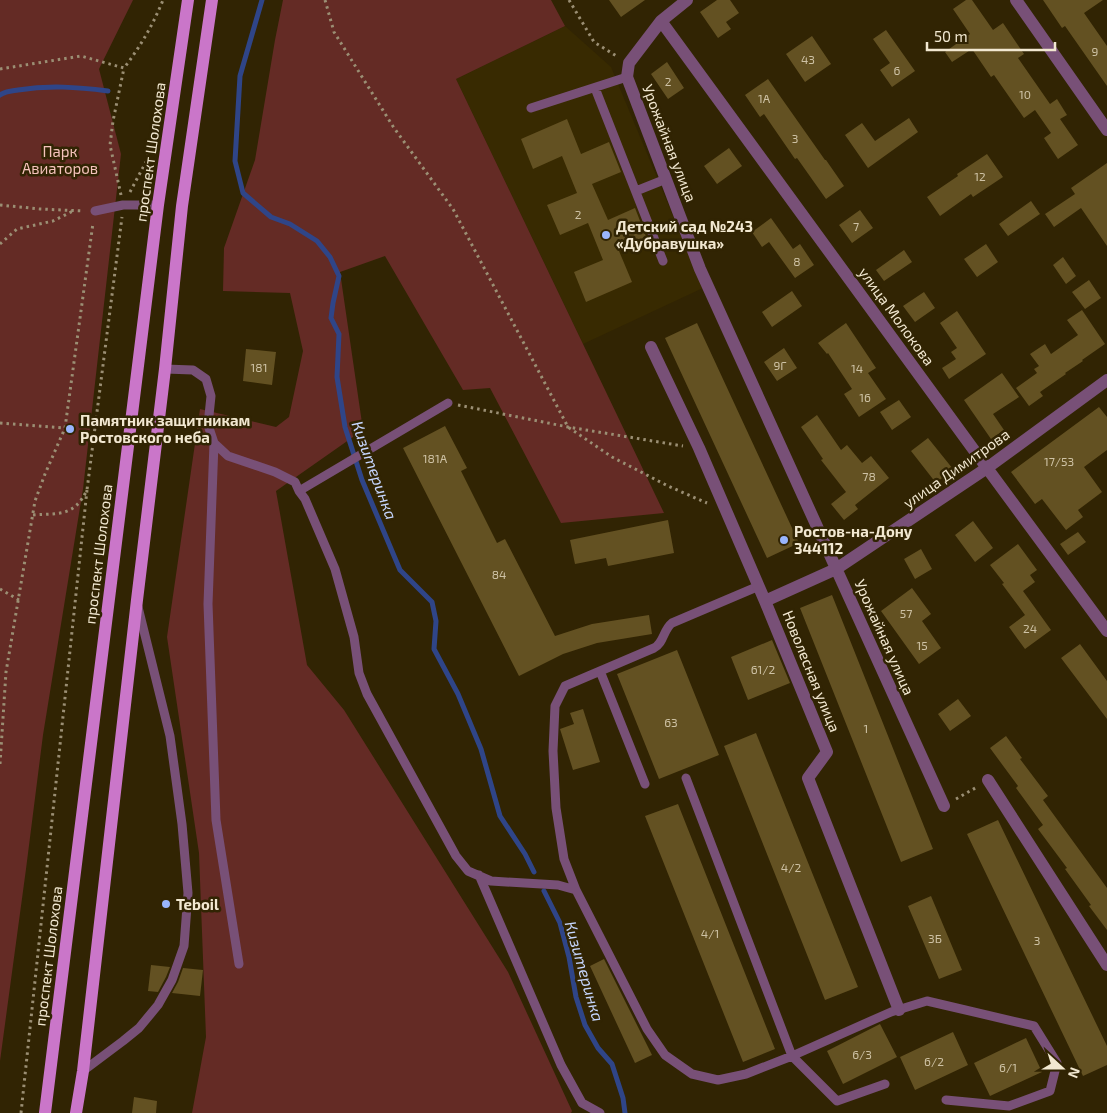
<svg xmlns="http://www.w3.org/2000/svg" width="1107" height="1113" viewBox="0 0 1107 1113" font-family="'Exo 2',sans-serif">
	<rect width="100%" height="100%" fill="#312403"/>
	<path fill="#382a01" d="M565 26 611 67 703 288 583 344 456 79Z"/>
	<path fill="#642b25" d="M0 0H133L99 69 121 154 83 489 43 735 26 869 0 1061Z
		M283 0H551L565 26 456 79 664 513 561 523 490 388 463 390 385 256 340 272 363 430 276 491 307 665 344 710 508 972 572 1111 571 1113H192L206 1037 199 853 167 637 200 409 276 427 289 417 303 351 290 293 223 291 224 248 255 160 275 40Z"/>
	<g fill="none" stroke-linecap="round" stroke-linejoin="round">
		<path stroke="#2f4588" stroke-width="5" d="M262 0 240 76 235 161 243 193 271 217 290 224 317 241 330 257 339 276 333 303 331 318 339 334 337 377 345 427 362 480 400 570 432 602 436 621 434 649 458 694 481 749 500 816 525 854 534 872
			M0 95C6 91 12 91 18 90 49 85 77 87 108 91
			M544 891 560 923 569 957 576 997 585 1025 598 1048 612 1064 623 1098 625 1113"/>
	</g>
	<path fill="#635122" d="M609 0H645L621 17Z
		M717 0H730L739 13 726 22 731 29 718 38 700 12Z
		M966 0H972L993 30 1003 23 1024 54 1018 58 1050 104 1057 99 1067 115 1060 119 1078 145 1058 159 1044 138 1051 133 1035 110 1024 118 994 75 991 77 972 49 952 62 945 52 970 34 953 9Z
		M1043 0H1103L1084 13 1107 46V86L1065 26 1062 28Z
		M886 30 915 71 892 87 880 70 890 63 873 39Z
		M812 36 831 64 805 82 786 54Z
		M667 62 684 88 668 99 651 74Z
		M768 79 825 160H826L844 186 826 199 797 158 795 159 764 114 760 117 745 95Z
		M909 118 918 132 868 168 845 135 862 123 875 141Z
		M567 119 581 154 609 142 621 172 592 184 608 220 635 208 647 239 619 251 632 282 586 302 574 272 603 260 588 223 560 235 547 205 577 193 562 156 533 169 521 139Z
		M729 148 742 166 717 184 704 166Z
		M987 154 1003 177 973 197 971 194 940 216 927 197 958 176 957 174Z
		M1107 163V246L1081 208 1054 227 1045 214 1075 194 1071 188Z
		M1031 201 1040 214 1008 236 999 224Z
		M860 210 873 228 852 243 839 225Z
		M771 218 793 249 800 244 814 265 795 278 769 242 762 247 752 232Z
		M986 244 998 262 977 277 964 259Z
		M904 250 912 262 884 281 876 270Z
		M1063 257 1076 276 1066 284 1053 265Z
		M1089 280 1101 298 1085 309 1072 292Z
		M792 291 802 306 772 327 762 312Z
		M924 292 935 308 915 322 903 306Z
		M1082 310 1105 344 1082 360 1083 361 1065 373 1066 374 1040 392 1043 396 1029 406 1016 388 1037 373 1034 369 1039 366 1030 354 1045 344 1051 354 1078 335 1067 320Z
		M957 311 986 354 949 379 942 368 956 359 951 352 957 348 940 323Z
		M697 323 799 543 767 558 665 338Z
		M846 323 876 368 868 373 886 399 859 417 844 394 852 389 828 353 827 354 818 343Z
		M784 348 797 368 777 381 764 362Z
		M246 349 276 352 272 385 243 381Z
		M1002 373 1019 397 993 414 1004 430 991 439 964 400Z
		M899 400 911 417 892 430 880 412Z
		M1099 407 1107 417V450L1084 467 1102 492 1078 510 1083 517 1066 530 1042 499 1035 504 1011 472Z
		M817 415 841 450 847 445 862 463 871 456 889 478 855 505 858 509 844 520 831 504 846 492 821 460 823 459 801 427Z
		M445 426 467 468 461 471 497 543 505 539 555 636 592 624 649 615 652 634 597 643 563 654 519 676 403 448Z
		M928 438 953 469 936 483 911 451Z
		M668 520 674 553 608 566 606 558 575 564 570 540Z
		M973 521 993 548 975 562 955 535Z
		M1078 532 1086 542 1068 555 1060 544Z
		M1018 544 1037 570 1030 575 1035 582 1023 591 1051 630 1025 649 1009 627 1025 615 1002 584 1004 583 990 565Z
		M921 549 932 569 915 579 904 559Z
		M912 588 931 614 922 621 941 648 919 664 881 611Z
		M832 595 933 849 901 862 800 608Z
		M772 640 790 683 748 700 731 657Z
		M1080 644 1107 681V719L1061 658Z
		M677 650 719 755 659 779 617 674Z
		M958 699 971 716 950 731 938 714Z
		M583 709 600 762 573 770 560 729 574 724 570 713Z
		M756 733 858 987 825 1000 724 746Z
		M1006 736 1022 758 1020 759 1048 796 1043 800 1107 888V930L1089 906 1091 905 1065 869 1067 868 1038 829 1043 825 1016 788 1018 786 990 748Z
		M678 804 775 1049 743 1062 645 816Z
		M998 820 1107 1046V1065L1083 1076 967 834Z
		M931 896 962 970 939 979 908 906Z
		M604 959 652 1055 635 1063 590 966Z
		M151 965 170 967 166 977 158 992 148 991Z
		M183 968 203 970 200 996 172 993 178 982Z
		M880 1024 897 1057 843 1084 827 1051Z
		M953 1032 968 1065 915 1090 900 1057Z
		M1026 1038 1042 1072 990 1096 974 1063Z
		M134 1097 157 1101 156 1113H132Z"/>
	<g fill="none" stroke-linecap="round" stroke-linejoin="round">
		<path stroke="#9b8f74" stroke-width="3" stroke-dasharray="2.5 4" stroke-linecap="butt" d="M325 0 334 32 394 128 453 209 568 427 612 457 668 486 707 503
			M569 0 594 42 618 57
			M0 69 81 56 124 68C140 47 153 25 163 0
			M130 192 147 160 150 146
			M121 195 110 145 113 121 124 68
			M0 205 40 209 83 211
			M0 244 17 229 53 221 73 211
			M458 405 568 427 683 446
			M0 423 65 428
			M33 515C59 513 74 517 87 490L122 217
			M0 589 19 600
			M0 764 6 672 35 501 45 474 65 428 93 223
			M956 799 977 787
			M21 1113 87 490"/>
		<path stroke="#785077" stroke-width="9" d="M595 88 663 261
			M531 108 627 77
			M636 191 666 179
			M95 211 123 205H158
			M165 369 193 370 206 379 211 396 208 425 214 443 228 456 275 472 295 482 299 491 305 499 335 569 354 637 359 673 367 694 456 856 468 871 491 881 558 885 576 890 647 1029 665 1055 692 1074 718 1080 746 1074 792 1056 891 1012 927 1001 1034 1026 1057 1063 1050 1091 1009 1106 946 1100
			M214 443 208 604 216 820 239 964
			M299 491 448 403
			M600 671 645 784
			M686 778 792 1056 837 1101 885 1084
			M479 875 561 1065 582 1103 600 1113
			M576 890 564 859 556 808 553 751 555 706 565 686 654 648C664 643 663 630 672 623L759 586
			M83 1071 123 1041 139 1028 158 1005 172 980 184 946 188 893 182 824 170 736 138 607"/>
		<path stroke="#785077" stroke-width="12" d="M687 0 661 21 629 63 627 77 700 269 944 806
			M1016 0 1107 130
			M661 21 987 468 1107 631
			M651 347 699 448 765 601 827 752 808 778 899 1010
			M765 601 836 569 987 468 1107 380
			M988 780 1107 965"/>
		<path stroke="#ca76c9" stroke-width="12" d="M45 1113 158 205 188 0
			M76 1113 83 1071 137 600 165 369 182 206 212 0"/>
	</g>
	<g fill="#99b5fd" stroke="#312403" stroke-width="2">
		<circle cx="606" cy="235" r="5"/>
		<circle cx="70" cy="429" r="5"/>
		<circle cx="784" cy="540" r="5"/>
		<circle cx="166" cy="904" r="5"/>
	</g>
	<g text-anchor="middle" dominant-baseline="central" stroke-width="5" stroke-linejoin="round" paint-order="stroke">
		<g font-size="12" fill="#cec2a5">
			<text x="1095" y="51">9</text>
			<text x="808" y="59">43</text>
			<text x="897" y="70">6</text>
			<text x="668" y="81">2</text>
			<text x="1025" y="94">10</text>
			<text x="764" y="98">1А</text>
			<text x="795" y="138">3</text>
			<text x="980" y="176">12</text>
			<text x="578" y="214">2</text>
			<text x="856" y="226">7</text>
			<text x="797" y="261">8</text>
			<text x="780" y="365">9Г</text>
			<text x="259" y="367">181</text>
			<text x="857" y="368">14</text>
			<text x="865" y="397">16</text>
			<text x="435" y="458">181А</text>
			<text x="1059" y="461">17/53</text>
			<text x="869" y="476">78</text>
			<text x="499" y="574">84</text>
			<text x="906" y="613">57</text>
			<text x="1030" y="628">24</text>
			<text x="922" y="645">15</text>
			<text x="763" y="669">61/2</text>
			<text x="671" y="722">63</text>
			<text x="866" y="728">1</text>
			<text x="791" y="867">4/2</text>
			<text x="710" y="933">4/1</text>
			<text x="935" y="938">3Б</text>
			<text x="1037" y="940">3</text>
			<text x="862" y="1054">6/3</text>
			<text x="934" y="1061">6/2</text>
			<text x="1008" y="1067">6/1</text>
		</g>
		<g font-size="15" fill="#f2e8d1" stroke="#312403">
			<text transform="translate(670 143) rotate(69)">Урожайная улица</text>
			<text transform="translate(150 152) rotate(-82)">проспект Шолохова</text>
			<text transform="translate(897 316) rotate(54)">улица Молокова</text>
			<text transform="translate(956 468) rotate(-35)">улица Димитрова</text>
			<text transform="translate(98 554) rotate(-83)">проспект Шолохова</text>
			<text transform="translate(885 637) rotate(66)">Урожайная улица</text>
			<text transform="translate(812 671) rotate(68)">Новолесная улица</text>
			<text transform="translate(48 956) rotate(-83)">проспект Шолохова</text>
		</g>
		<g font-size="15" fill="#f5c3bc" stroke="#312403">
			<text x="60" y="151">Парк<tspan x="60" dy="17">Авиаторов</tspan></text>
		</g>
		<g font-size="15" font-weight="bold" fill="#f2e8d1" stroke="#312403" text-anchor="start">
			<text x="616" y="226">Детский сад №243<tspan x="616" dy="17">«Дубравушка»</tspan></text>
			<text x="80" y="420">Памятник защитникам<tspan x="80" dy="17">Ростовского неба</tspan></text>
			<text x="794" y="531">Ростов-на-Дону<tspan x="794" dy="17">344112</tspan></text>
			<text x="176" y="904">Teboil</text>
		</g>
		<g font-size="16" font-style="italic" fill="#c6d6fe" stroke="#312403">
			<text transform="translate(375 470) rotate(70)">Кизитеринка</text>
			<text transform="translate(585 971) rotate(74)">Кизитеринка</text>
		</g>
	</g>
	<g transform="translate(1062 1068) rotate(111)" stroke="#312403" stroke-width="4" paint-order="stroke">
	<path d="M0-4L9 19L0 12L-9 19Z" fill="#f2e8d1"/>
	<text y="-8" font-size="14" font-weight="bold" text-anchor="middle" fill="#f2e8d1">N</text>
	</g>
	<path d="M927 42v8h128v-8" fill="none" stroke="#f2e8d1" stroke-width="2.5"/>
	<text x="934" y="42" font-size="15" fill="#f2e8d1" stroke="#312403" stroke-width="4" paint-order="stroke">50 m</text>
</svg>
